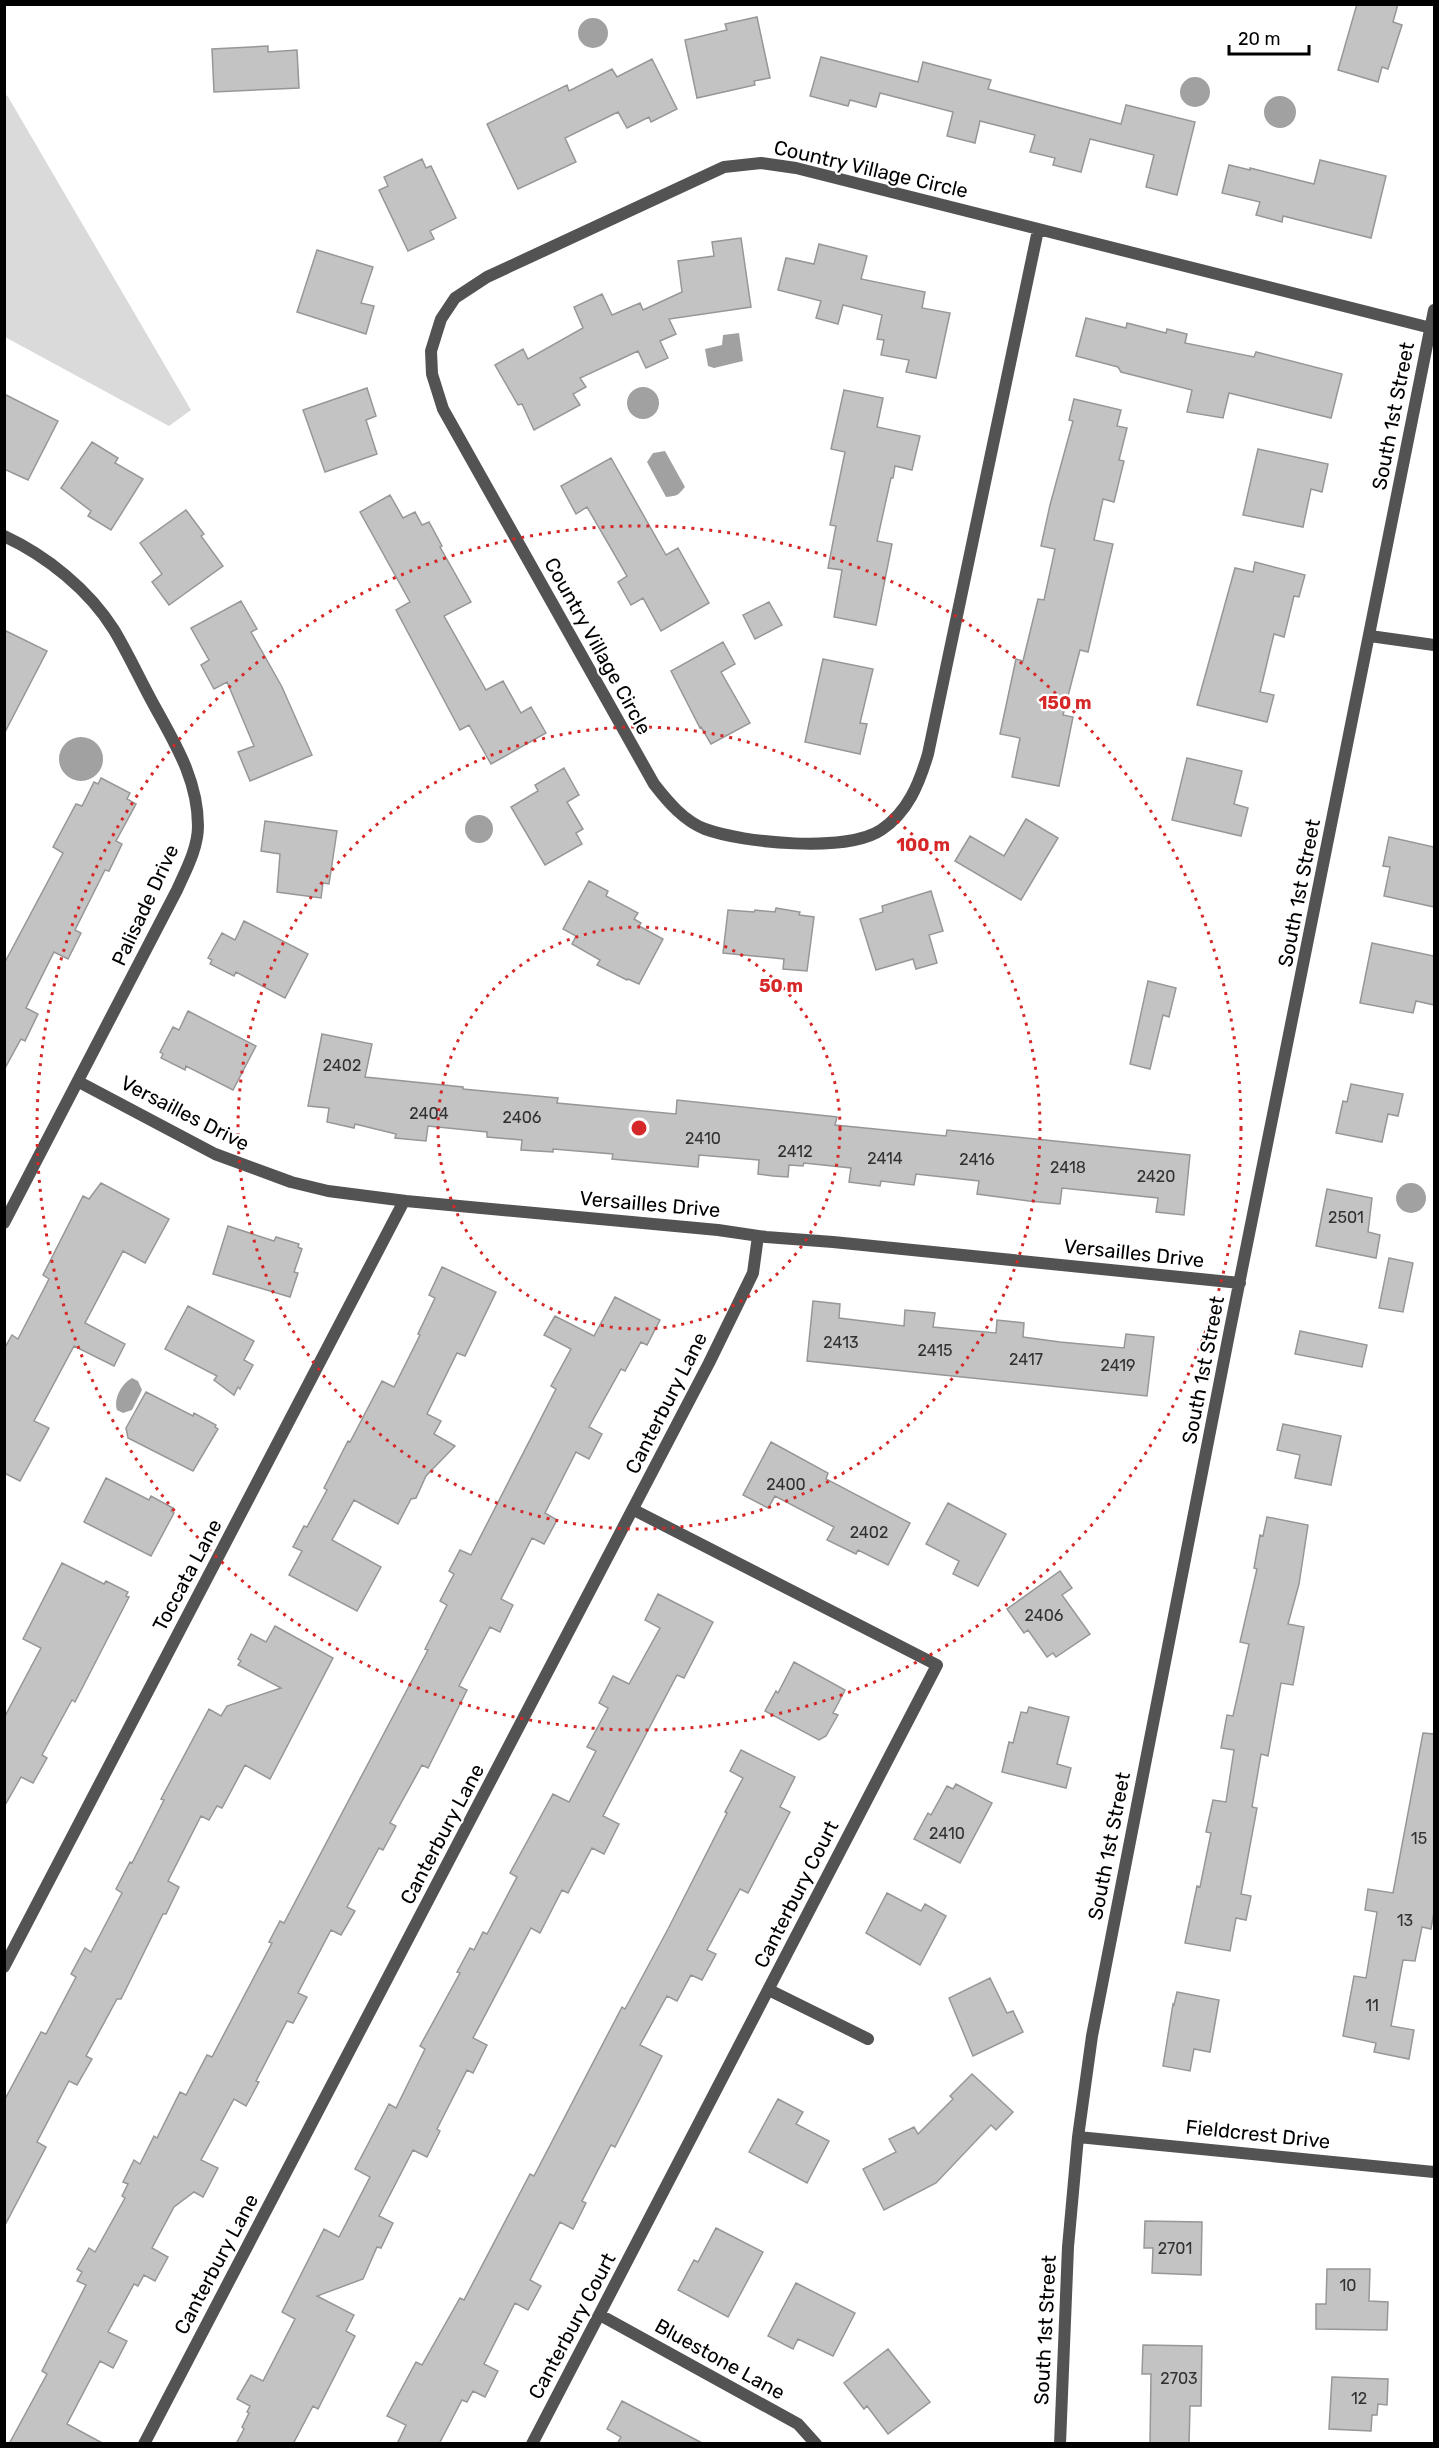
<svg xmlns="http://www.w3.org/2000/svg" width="1439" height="2448" viewBox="0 0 1439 2448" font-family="Rubik,sans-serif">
	<rect width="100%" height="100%" fill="#fff"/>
	<path fill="#dadada" d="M7 95 191 410 169 426 5 337 4 100Z"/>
	<path fill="#a1a1a1" d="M578 33a15 15 0 1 1 30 0a15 15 0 1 1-30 0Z
		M1180 92a15 15 0 1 1 30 0a15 15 0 1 1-30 0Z
		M1264 112a16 16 0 1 1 32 0a16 16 0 1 1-32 0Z
		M739 333 743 361 714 368 708 366 705 349 722 345 723 335Z
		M627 403a16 16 0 1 1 32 0a16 16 0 1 1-32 0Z
		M665 451 685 487C676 497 679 495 666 497L647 462 653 453Z
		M59 759a22 22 0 1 1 44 0a22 22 0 1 1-44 0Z
		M465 829a14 14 0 1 1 28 0a14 14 0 1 1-28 0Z
		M1396 1198a15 15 0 1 1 30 0a15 15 0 1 1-30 0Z
		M132 1378 138 1381 142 1390 132 1410 123 1413 117 1410C113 1399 122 1383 132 1378Z"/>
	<path fill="#c3c3c3" stroke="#979797" stroke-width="1.5" d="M1357 4H1398L1393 22 1402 25 1388 69 1382 67 1378 82 1338 70Z
		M757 17 770 78 754 81 755 85 697 98 685 40 727 30 725 24Z
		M268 46V52L297 50 299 88 214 92 212 49Z
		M821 57 918 82 923 62 991 80 988 89 1121 124 1126 105 1195 122 1177 195 1146 187 1154 155 1090 139 1081 172 1053 165 1055 158 1030 152 1035 135 980 121 975 143 947 136 953 112 880 93 876 107 850 100 848 106 810 96Z
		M652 59 677 109 651 122 649 117 627 128 618 112 565 138 576 162 518 189 487 124 567 85 569 91 612 69 617 77Z
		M422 159 426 168 431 166 456 218 430 231 434 239 408 251 379 190 388 186 384 177Z
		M1320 160 1386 176 1371 238 1283 216 1282 222 1256 215 1260 202 1222 193 1229 165 1250 170V168L1314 184Z
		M741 238 751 307 669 319 676 334 660 341 668 358 646 368 638 351 580 378 586 387 573 394 580 405 534 430 522 404 518 405 495 365 523 349 528 359 583 328 574 307 602 294 612 315 640 303 643 310 682 292 678 261 714 256 712 242Z
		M819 244 867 256 861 279 925 292 922 308 950 313 936 378 906 372 909 360 881 355 884 340 877 339 882 315 843 305 838 324 816 318 821 301 778 290 786 258 814 264Z
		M317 250 373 267 361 303 374 306 366 334 297 312Z
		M1086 318 1126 328 1127 323 1166 333 1167 329 1187 334 1185 343 1254 357 1256 352 1342 374 1331 418 1229 393 1223 418 1187 412 1192 390 1121 372 1118 367 1076 356Z
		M367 388 376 416 366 420 377 454 325 472 303 410Z
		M844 390 883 398 877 427 920 436 912 470 895 466 893 478H891L877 541 892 544 876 625 834 617 842 570 828 568 836 526 830 525 845 452 831 449Z
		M4 394 58 421 28 480 4 469Z
		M1074 399 1121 410 1117 426 1127 428 1119 460 1124 461 1114 502 1103 499 1094 540 1113 544 1088 652 1080 650 1063 715 1073 717 1059 786 1012 777 1020 738 1000 734 1016 659 1023 661 1038 599 1044 600 1055 549 1041 546 1050 505 1073 421 1069 420Z
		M92 442 118 458 115 463 143 479 111 530 88 516 91 511 61 488Z
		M1258 449 1328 464 1322 492 1311 489 1303 527 1243 515Z
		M611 458 666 555 678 548 709 603 661 631 643 598 631 605 618 582 627 576 587 507 576 514 561 486Z
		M390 495 403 518 415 512 422 525 429 522 442 546 440 547 471 602 444 616 486 690 503 681 521 713 531 707 546 733 491 764 469 725 460 730 396 610 410 602 360 512Z
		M186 510 204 534 201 536 223 566 169 605 152 582 162 574 140 543Z
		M1255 562 1305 575 1299 597 1294 596 1284 637 1274 634 1260 692 1274 695 1267 722 1197 705 1235 568 1253 572Z
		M241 601 257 629 251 632 282 687 312 755 250 781 238 752 254 746 227 682 214 689 201 665 209 660 191 628Z
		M769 602 782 625 755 639 743 615Z
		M4 630 47 651 4 734Z
		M723 642 735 664 721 672 750 723 711 744 701 727 700 728 671 671Z
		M823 659 873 669 860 723 867 724 860 754 805 742Z
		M1187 758 1242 771 1234 804 1248 808 1241 836 1172 820Z
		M564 768 579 795 567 802 583 829 576 833 582 844 545 865 511 807 538 791 535 785Z
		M101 778 130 793 127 799 136 804 116 841 122 844 109 871 105 870 75 930 81 933 68 959 54 952 26 1008 38 1014 25 1041 21 1039 4 1070V964L63 853 53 847 76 804 82 806 94 782 98 784Z
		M1026 819 1058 838 1021 900 955 861 970 836 1004 856Z
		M265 821 337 831 329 884 323 883 321 898 277 892 280 854 261 851Z
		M1389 837 1434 847V907L1384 896 1390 867 1383 866Z
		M589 881 608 891 606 896 638 913 634 919 641 923 639 926 663 939 639 984 628 979 627 980 597 965 600 960 572 944 576 936 563 929Z
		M931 891 943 931 929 935 937 963 916 969 913 959 876 970 860 919 883 912 882 906Z
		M776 908 800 912 799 915 814 917 807 971 783 969 784 959 723 953 728 910 754 912 755 910 775 912Z
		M244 921 308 954 285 998 236 972 234 976 210 964 212 960 208 958 222 933 235 940Z
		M1372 943 1434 956V1005L1416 1001 1413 1013 1360 1003Z
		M1148 981 1176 988 1169 1017 1163 1015 1150 1069 1130 1064Z
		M188 1011 256 1046 233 1090 186 1066 185 1070 161 1058 163 1054 160 1052 173 1027 179 1030Z
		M322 1034 372 1044 365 1077 463 1087V1089L558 1098 557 1103 676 1114 677 1100 837 1117 835 1125 946 1136 947 1130 1190 1155 1184 1215 1156 1212 1158 1198 1062 1188 1060 1204 1029 1201 977 1194 979 1181 916 1174 914 1185 881 1181 880 1186 849 1182 851 1168 804 1163 803 1166 789 1165 788 1177 773 1176 758 1174 759 1160 699 1155 698 1167 612 1159 613 1154 553 1149V1152L521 1150 522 1140 487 1137V1132L428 1126 426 1141 395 1138 396 1134 355 1124 354 1128 327 1122 329 1108 308 1106Z
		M1351 1084 1403 1094 1398 1116 1388 1114 1382 1142 1336 1133 1343 1101 1347 1102Z
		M101 1183 169 1219 145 1263 123 1251 85 1323 125 1344 114 1366 74 1346 34 1421 49 1428 20 1481 4 1473V1349L12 1335 18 1339 49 1279 43 1275 83 1196 89 1199Z
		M1327 1189 1372 1198 1368 1232 1380 1235 1376 1258 1316 1246Z
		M228 1226 274 1241 276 1237 299 1244 298 1247 302 1249 294 1272 298 1273 290 1297 213 1274Z
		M1389 1258 1413 1263 1403 1312 1379 1308Z
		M442 1267 496 1292 465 1356 457 1353 427 1414 441 1421 434 1434 455 1446 426 1476 416 1498 411 1499 398 1524 354 1500 332 1540 381 1567 357 1611 289 1575 302 1551 293 1547 304 1526 307 1527 327 1490 324 1488 348 1441 350 1442 382 1381 394 1387 420 1335 418 1334 435 1298 429 1295Z
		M615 1297 660 1320 647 1345 641 1342 625 1371 621 1369 589 1427 602 1434 589 1459 576 1452 545 1513 557 1520 544 1544 532 1538 501 1599 513 1605 500 1632 490 1627 459 1686 467 1690 428 1768 422 1765 390 1823 396 1826 383 1850 379 1848 347 1907 355 1911 341 1935 331 1930 298 1993 307 1997 293 2023 287 2021 256 2081 259 2082 246 2106 234 2099 201 2160 218 2168 203 2197 194 2192 174 2207 152 2248 168 2257 155 2281 144 2275 138 2286 134 2284 108 2332 127 2341 113 2368 100 2361 67 2424 104 2444H9L47 2374 42 2371 86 2285 77 2281 82 2272 77 2269 89 2248 95 2252 125 2198 122 2196 128 2184 123 2182 134 2160 140 2164 154 2136 157 2138 180 2092 186 2095 207 2055 212 2057 272 1943 269 1942 280 1921 284 1923 428 1650 425 1649 447 1605 440 1601 454 1574 449 1571 460 1550 471 1555 556 1389 551 1386 571 1349 544 1335 555 1316 594 1336Z
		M813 1301 840 1304 839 1318 904 1326 905 1310 935 1313 933 1327 996 1333 997 1320 1024 1323 1023 1337 1060 1342 1124 1348 1126 1334 1154 1337 1147 1396 807 1361Z
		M188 1306 254 1341 244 1360 253 1365 240 1389 238 1387 234 1395 214 1380 217 1376 165 1349Z
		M1300 1331 1367 1345 1362 1367 1295 1354Z
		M146 1392 193 1416 194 1413 216 1425 215 1427 218 1429 193 1471 128 1438 126 1428Z
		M1283 1424 1341 1436 1331 1485 1295 1478 1300 1455 1277 1450Z
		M771 1442 828 1473 826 1479 910 1523 888 1565 858 1550 856 1554 827 1540 834 1527 775 1496 768 1508 743 1495Z
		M106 1478 149 1500 151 1496 173 1508 171 1511 174 1513 151 1556 84 1522Z
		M948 1503 1006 1534 978 1586 953 1574 959 1561 926 1544Z
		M1267 1517 1308 1525 1299 1584 1288 1624 1304 1627 1293 1685 1281 1683 1268 1756 1261 1754 1252 1807 1257 1808 1241 1894 1251 1896 1246 1920 1236 1918 1230 1951 1185 1943 1197 1886 1200 1887 1211 1833 1206 1832 1213 1800 1226 1802 1234 1750 1221 1748 1227 1715 1233 1716 1249 1644 1240 1642 1257 1569 1254 1568 1260 1535 1263 1536Z
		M62 1563 104 1584 106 1581 128 1592 126 1596 129 1597 75 1702 72 1700 42 1755 47 1758 33 1783 21 1777 4 1807V1718L41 1648 23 1639Z
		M1060 1571 1072 1588 1062 1595 1090 1634 1056 1657 1053 1653 1047 1657 1028 1630 1024 1633 1007 1609Z
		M658 1594 713 1622 684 1678 677 1675 603 1816 619 1824 604 1854 592 1848 568 1893 562 1890 540 1933 531 1928 473 2038 487 2045 473 2073 467 2070 437 2129 440 2131 427 2157 413 2150 379 2216 393 2223 381 2248 377 2247 363 2279 317 2296 354 2315 346 2331 355 2336 318 2409 313 2406 293 2444H236L244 2429 242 2427 249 2413 247 2412 250 2406 237 2399 251 2375 263 2381 295 2319 282 2312 324 2229 339 2237 370 2177 355 2169 389 2104 396 2108 425 2049 420 2046 460 1973 457 1972 470 1948 474 1950 483 1932 487 1934 517 1877 510 1873 553 1794 569 1802 596 1751 587 1747 608 1708 599 1703 613 1676 629 1684 660 1628 645 1620Z
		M275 1626 333 1658 270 1779 245 1765 222 1808 217 1806 209 1820 201 1816 168 1881 179 1887 166 1914H163L121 1999H117L86 2056 92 2059 77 2085 69 2081 37 2142 46 2147 4 2227V2101L41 2032 46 2034 76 1977 71 1974 85 1948 91 1952 122 1893 116 1889 130 1862 132 1863 164 1800 161 1799 209 1709 221 1716 227 1706 281 1688 238 1665 241 1661 238 1659 251 1634 266 1642Z
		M794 1662 845 1690 833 1713 838 1715 826 1736 819 1740 765 1711 776 1691 778 1693Z
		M1029 1707 1069 1717 1057 1764 1071 1768 1066 1788 1002 1772 1009 1742 1013 1743 1021 1712 1027 1713Z
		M1423 1733 1434 1734V1912L1431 1929 1422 1927 1415 1961 1403 1960 1391 2026 1414 2030 1409 2059 1374 2052 1376 2043 1343 2036 1354 1976 1366 1978 1377 1912 1365 1910 1368 1889 1393 1893Z
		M741 1750 795 1777 780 1807 790 1812 748 1893 740 1889 707 1950 716 1954 702 1980 691 1975 677 2001 667 1996 640 2045 662 2056 615 2147 611 2145 582 2201 586 2203 573 2229 560 2222 530 2280 541 2286 528 2310 515 2303 484 2364 498 2371 485 2397 473 2391 467 2402 462 2400 439 2444H397L406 2425 387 2416 416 2362 422 2365 460 2298 464 2300 530 2174 534 2176 622 2007 625 2009 668 1929 727 1813 725 1812 743 1778 730 1771Z
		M956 1784 992 1803 960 1863 914 1839 928 1813 931 1815 947 1786 953 1789Z
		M887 1893 921 1911 925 1904 946 1916 920 1965 866 1933Z
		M990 1978 1007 2013 1013 2011 1023 2032 973 2056 949 1998Z
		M1177 1992 1219 2000 1210 2052 1194 2049 1190 2071 1163 2066 1173 2004 1174 2005Z
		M972 2074 1013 2112 996 2130 991 2125 936 2183 884 2210 863 2169 896 2152 889 2139 914 2127 918 2134 953 2099 950 2096Z
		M778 2099 803 2112 796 2124 829 2141 807 2183 749 2152Z
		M1145 2221 1202 2222 1201 2275 1152 2273 1153 2248H1144Z
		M716 2228 763 2252 728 2317 678 2290 694 2260 698 2262Z
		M1327 2269H1370L1369 2301 1388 2302 1387 2330 1316 2329V2304H1326Z
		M796 2283 855 2313 833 2356 798 2339 793 2349 768 2336Z
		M1143 2345 1202 2346 1201 2406H1190L1189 2444H1150L1151 2374H1142Z
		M888 2349 930 2402 888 2434 867 2406 864 2409 844 2383Z
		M1332 2377 1388 2379 1387 2405 1378 2404 1377 2415H1372L1371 2431 1329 2429Z
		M622 2401 704 2444H617L621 2437 607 2429Z"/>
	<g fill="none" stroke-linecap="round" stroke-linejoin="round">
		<path stroke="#535353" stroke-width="12" d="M1038 230 928 754C919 784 908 812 881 830 847 853 743 843 705 829 684 821 668 802 654 784L443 409 432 374 431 351 441 319 455 298 487 277 724 167 761 163 796 168 1431 328
			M4 536C47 556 89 590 114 630 129 655 141 682 155 707 176 745 198 781 198 826 198 848 186 870 177 890L4 1223
			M1370 636 1434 645
			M79 1082 215 1154 291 1182 328 1191 406 1201 718 1230 766 1237 833 1242 1240 1283
			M4 1967 404 1201
			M769 1990 868 2039
			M1078 2137 1434 2172
			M600 2315 798 2424 816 2444
			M144 2444 709 1363 753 1273 758 1236
			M532 2444 937 1665 634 1510
			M1060 2444 1068 2247 1078 2137 1092 2036 1230 1329 1434 310"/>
	</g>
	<g fill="none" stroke="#d62828" stroke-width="3" stroke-dasharray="3 6">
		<circle cx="639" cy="1128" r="201"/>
		<circle cx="639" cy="1128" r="401"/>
		<circle cx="639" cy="1128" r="602"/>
	</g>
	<g text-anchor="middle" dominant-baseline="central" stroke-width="4.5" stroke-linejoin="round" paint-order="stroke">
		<g font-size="16" fill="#313131">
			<text x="342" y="1065">2402</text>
			<text x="429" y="1113">2404</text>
			<text x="522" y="1117">2406</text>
			<text x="703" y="1138">2410</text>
			<text x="795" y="1151">2412</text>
			<text x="885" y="1158">2414</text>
			<text x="977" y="1159">2416</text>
			<text x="1068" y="1167">2418</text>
			<text x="1156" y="1176">2420</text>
			<text x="1346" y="1217">2501</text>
			<text x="841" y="1342">2413</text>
			<text x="935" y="1350">2415</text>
			<text x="1026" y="1359">2417</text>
			<text x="1118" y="1365">2419</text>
			<text x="786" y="1484">2400</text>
			<text x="869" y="1532">2402</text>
			<text x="1044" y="1615">2406</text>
			<text x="947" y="1833">2410</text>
			<text x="1419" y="1838">15</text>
			<text x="1405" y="1920">13</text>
			<text x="1372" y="2005">11</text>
			<text x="1175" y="2248">2701</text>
			<text x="1348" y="2285">10</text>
			<text x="1179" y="2378">2703</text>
			<text x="1359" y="2398">12</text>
		</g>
		<g font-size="20" fill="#000" stroke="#fff">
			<text transform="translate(871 169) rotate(13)">Country Village Circle</text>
			<text transform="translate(1393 416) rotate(-79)">South 1st Street</text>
			<text transform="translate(598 646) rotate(61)">Country Village Circle</text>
			<text transform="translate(1299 893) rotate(-79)">South 1st Street</text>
			<text transform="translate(145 905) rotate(-65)">Palisade Drive</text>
			<text transform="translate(185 1113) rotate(27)">Versailles Drive</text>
			<text transform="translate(650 1204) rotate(5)">Versailles Drive</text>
			<text transform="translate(1134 1253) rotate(6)">Versailles Drive</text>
			<text transform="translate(1203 1370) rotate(-79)">South 1st Street</text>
			<text transform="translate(666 1403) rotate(-63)">Canterbury Lane</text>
			<text transform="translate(187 1575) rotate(-62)">Toccata Lane</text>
			<text transform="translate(442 1834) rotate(-62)">Canterbury Lane</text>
			<text transform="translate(1109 1846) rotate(-79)">South 1st Street</text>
			<text transform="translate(796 1894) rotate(-63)">Canterbury Court</text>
			<text transform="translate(1258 2134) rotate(6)">Fieldcrest Drive</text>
			<text transform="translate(216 2264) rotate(-62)">Canterbury Lane</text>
			<text transform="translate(572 2326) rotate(-62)">Canterbury Court</text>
			<text transform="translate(1045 2330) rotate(-87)">South 1st Street</text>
			<text transform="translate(720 2359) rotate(29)">Bluestone Lane</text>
		</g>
	</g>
	<circle cx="639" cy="1128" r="9" fill="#d62828" stroke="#fff" stroke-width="3"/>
	<g font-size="18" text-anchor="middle" font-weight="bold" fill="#d62828" stroke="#fff" stroke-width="4.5" stroke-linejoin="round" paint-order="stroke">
		<text x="1065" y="709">150 m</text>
		<text x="923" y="851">100 m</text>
		<text x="781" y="992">50 m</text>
	</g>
	<rect width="1439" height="2448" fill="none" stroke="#000000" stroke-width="12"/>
	<path d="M1229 45v9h80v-9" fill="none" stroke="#000000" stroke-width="3"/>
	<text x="1238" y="45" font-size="18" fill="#000000" stroke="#ffffff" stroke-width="4.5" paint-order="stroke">20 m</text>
</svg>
